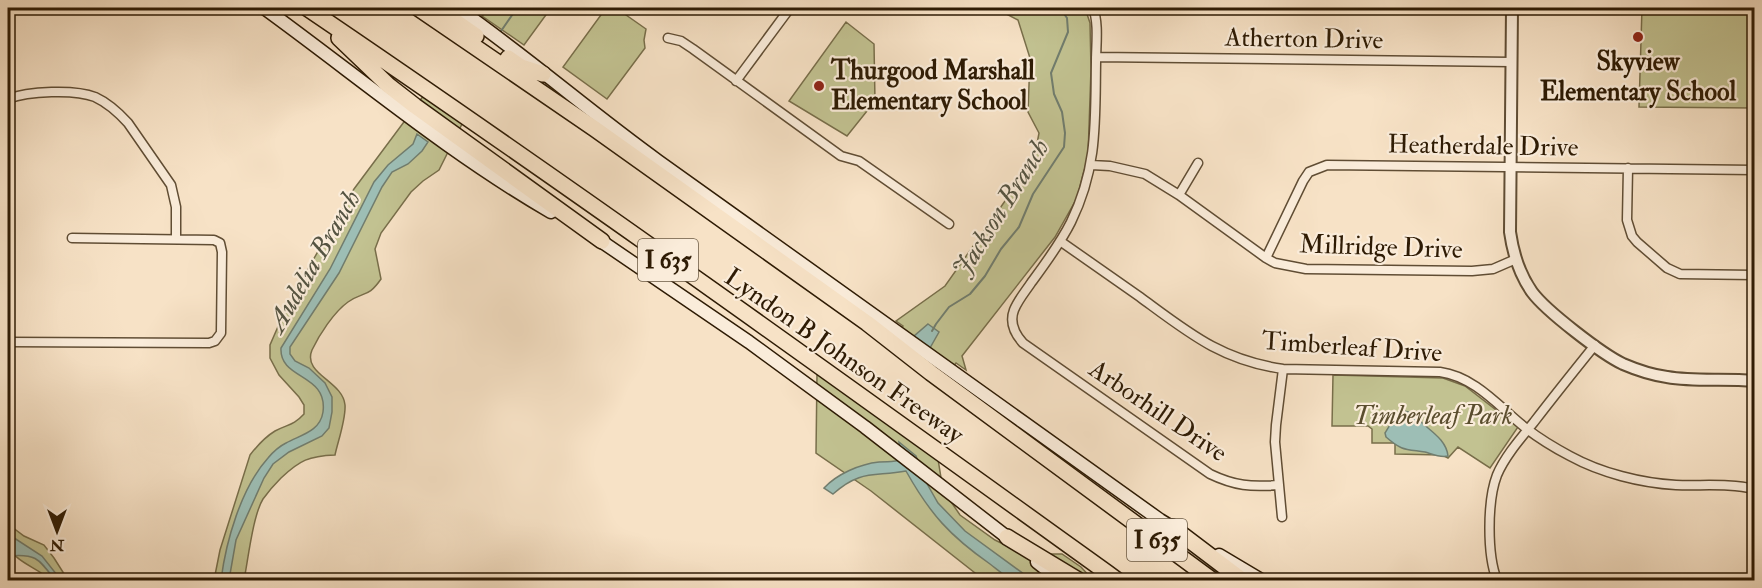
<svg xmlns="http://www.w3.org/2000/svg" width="1762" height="588" viewBox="0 0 1762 588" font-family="'IM FELL Double Pica',serif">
	<rect width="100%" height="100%" fill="#f7e2c6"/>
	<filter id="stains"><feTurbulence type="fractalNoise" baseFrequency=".00333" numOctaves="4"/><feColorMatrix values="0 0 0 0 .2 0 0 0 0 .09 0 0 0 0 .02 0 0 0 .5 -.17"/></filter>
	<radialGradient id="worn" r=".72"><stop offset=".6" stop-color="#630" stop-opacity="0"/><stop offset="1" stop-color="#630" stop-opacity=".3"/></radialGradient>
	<path fill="#c2c291" stroke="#786e4a" stroke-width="1.5" d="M490 8H551L524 45 482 16Z
		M606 8H616L646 29 644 40 645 48 607 99 563 67Z
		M995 8H1085L1090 23 1091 69 1088 156 1077 198 1055 237 962 356 966 370 956 363 940 384 882 343 903 326 896 321 945 286 1034 160 1039 133 1028 112 1030 58 1018 20Z
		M1642 8H1754V108L1639 107Z
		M846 22 874 44 875 101 847 136 789 101Z
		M424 95 463 122 439 170 423 181 411 192 381 233 375 249 381 279C368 298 364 291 348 302 334 312 319 335 312 350 302 374 343 381 345 405 346 419 338 441 335 455 309 456 300 460 281 478 275 484 268 492 263 499 253 515 248 560 244 580H214L220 550 250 455C257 446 265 437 275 431 288 424 293 426 304 414V405L299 397 279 375 270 358V345L280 322 309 267 354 189Z
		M817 374 937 453 943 490 960 515 995 540 1023 554H1062L1081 567 1093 580H984L871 491 816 453Z
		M1333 375 1443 378 1465 386 1518 427 1490 468 1458 447 1448 458 1442 455 1395 454V443H1372V429L1368 426H1332Z
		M8 524 24 536 44 545 54 558 68 580H50C38 567 12 562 8 543 6 538 8 530 8 524Z"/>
	<path fill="#9dbeb5" stroke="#717d6e" stroke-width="1.5" d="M417 134 428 142 422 151 408 164 392 172 382 187 339 273 290 347V354L295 361 309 368 325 383 332 397V412L329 428 322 436 289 452 273 464 264 478 236 540 229 580H221C226 541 241 488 268 458 273 452 280 446 286 443 300 435 320 432 323 412 328 373 279 380 281 348L330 269 374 182 388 165 413 144Z
		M928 324 939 332 926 355 906 343Z
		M1404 411 1413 413C1423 428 1446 436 1448 456 1440 458 1432 454 1425 452 1405 449 1402 451 1386 437L1385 433C1390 425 1395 415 1404 411Z
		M899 442 916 456 926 482 938 503 965 531 1032 580C1027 580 1019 582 1014 580 1006 578 997 569 990 564 950 536 930 514 906 471 874 477 861 469 833 494L824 488C837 474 860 464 879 462 889 461 893 463 902 459Z
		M8 534 42 556 61 580H55C39 559 36 553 8 556Z"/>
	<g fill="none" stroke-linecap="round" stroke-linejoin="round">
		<path stroke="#717d6e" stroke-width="2" d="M499 34 517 8
			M932 331 936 324 949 307 970 294 985 276 1001 249 1019 227 1033 194 1064 147 1065 133 1062 112 1054 94 1051 73 1068 32 1067 18 1060 8"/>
		<defs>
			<path id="minor" d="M1093 8C1099 23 1096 45 1096 62 1095 121 1098 167 1071 222 1060 244 1045 264 1031 283 1025 292 1018 300 1014 310 1009 323 1015 334 1023 343L1210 474C1235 486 1251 487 1278 485
				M668 38 681 41 693 49 841 156 859 161 949 224
				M1096 57 1511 62
				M736 81 790 8
				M8 99C28 91 75 89 95 97 108 103 118 112 128 123L171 185 176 207V238
				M1091 165 1110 166 1145 174 1179 195 1266 258 1275 263 1306 269 1472 271 1493 269 1516 259
				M1628 168 1627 220 1632 236 1637 242 1667 268 1680 274 1754 275
				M1179 195 1198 163
				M1060 241C1087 260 1113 278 1140 297 1189 333 1221 360 1283 369L1440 372C1476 377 1500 408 1527 429 1540 439 1555 448 1570 456 1601 473 1641 483 1676 485 1701 486 1731 483 1754 489
				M1266 258 1303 181 1309 172 1327 165 1754 170
				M8 342 209 343 215 341 221 333 222 252 220 243 214 240 72 238
				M1282 517 1275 442 1276 425 1283 369
				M1497 580C1487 555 1487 501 1497 475 1505 456 1521 438 1534 422 1554 396 1574 371 1595 345"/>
			<path id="tertiary" d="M1512 8 1510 232C1513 253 1520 275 1532 292 1546 311 1602 354 1623 364 1637 370 1652 375 1667 377 1696 382 1725 378 1754 381"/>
			<path id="secondary" d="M264 8C359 77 449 153 551 212
				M457 8C526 56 590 112 658 161 825 282 993 400 1160 520L1178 531
				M595 237 749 342 865 427 1012 541
				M1219 555 1261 580
				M1037 562 1060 580"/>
			<path id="motorway" d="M307 8C580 193 849 387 1117 580
				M418 8 595 129 867 323 931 373 1212 580
				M436 8 476 36
				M339 38 388 85 415 106 602 241
				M508 58 521 67 543 74
				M1172 527 1242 580
				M1007 537 1078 580"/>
		</defs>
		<use href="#minor" stroke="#604d34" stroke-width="11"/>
		<use href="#tertiary" stroke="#604d34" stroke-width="14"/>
		<use href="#secondary" stroke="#2e1b04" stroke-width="15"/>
		<use href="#motorway" stroke="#2e1b04" stroke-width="18"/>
		<use href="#minor" stroke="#faecda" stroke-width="8"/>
		<use href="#tertiary" stroke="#faecda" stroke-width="10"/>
		<use href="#secondary" stroke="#faecda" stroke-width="12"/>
		<use href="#motorway" stroke="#f7e2c6" stroke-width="15"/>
	</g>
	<g fill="#8f2418" stroke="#faecda" stroke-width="2">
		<circle cx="1638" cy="37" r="6"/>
		<circle cx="819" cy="86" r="6"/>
	</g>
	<g text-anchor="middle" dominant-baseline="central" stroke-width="4.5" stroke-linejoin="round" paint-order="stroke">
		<g fill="#faecda" stroke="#6b5a44" stroke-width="1.5">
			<rect x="638" y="239" width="60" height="42" rx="4.5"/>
			<rect x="1127" y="519" width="60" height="42" rx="4.5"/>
		</g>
		<g font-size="24" font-weight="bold" fill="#2e1b04">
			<text x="668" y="260">I 635</text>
			<text x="1157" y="540">I 635</text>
		</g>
		<g font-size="26" fill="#2e1b04" stroke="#faecda">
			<text transform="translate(1304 39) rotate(1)">Atherton Drive</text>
			<text transform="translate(1483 146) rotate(1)">Heatherdale Drive</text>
			<text transform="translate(1381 247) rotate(2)">Millridge Drive</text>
			<text transform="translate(1352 347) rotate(4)">Timberleaf Drive</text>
			<text transform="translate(844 356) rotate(35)">Lyndon B Johnson Freeway</text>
			<text transform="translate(1158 411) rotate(34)">Arborhill Drive</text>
		</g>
		<g font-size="26" font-weight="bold" fill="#2e1b04" stroke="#faecda">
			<text x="1638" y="62">Skyview<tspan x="1638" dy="30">Elementary School</tspan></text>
			<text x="831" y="71" text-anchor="start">Thurgood Marshall<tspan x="831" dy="30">Elementary School</tspan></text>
		</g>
		<g font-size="26" font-style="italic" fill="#5a4d2e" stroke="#faecda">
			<text x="1433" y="416">Timberleaf Park</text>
		</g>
		<g font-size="27" font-style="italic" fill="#555442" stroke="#faecda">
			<text transform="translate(1001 208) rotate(-58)">Jackson Branch</text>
			<text transform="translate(314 261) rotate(-60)">Audelia Branch</text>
		</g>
	</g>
	<rect width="1762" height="588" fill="none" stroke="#f7e2c6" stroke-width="30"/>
	<rect x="9" y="9" width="1744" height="570" fill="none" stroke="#2e1b04" stroke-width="3"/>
	<rect x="15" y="15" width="1732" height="558" fill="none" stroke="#2e1b04" stroke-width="1.5"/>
	<g transform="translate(57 531) rotate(180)" stroke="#faecda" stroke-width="4.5" paint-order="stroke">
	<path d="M0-4.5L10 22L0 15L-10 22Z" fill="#2e1b04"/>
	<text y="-9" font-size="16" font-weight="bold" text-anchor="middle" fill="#2e1b04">N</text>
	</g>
	<rect width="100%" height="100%" filter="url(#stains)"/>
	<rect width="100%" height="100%" fill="url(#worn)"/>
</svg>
